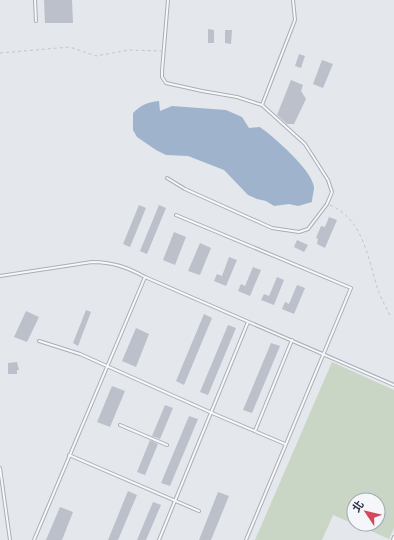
<svg xmlns="http://www.w3.org/2000/svg" width="394" height="540" viewBox="0 0 394 540" font-family="'Work Sans','Noto Sans TC',sans-serif">
	<rect width="100%" height="100%" fill="#e4e7ec"/>
	<path fill="#c9d6c5" d="M332 362 394 390V528L389 539 355 524H378V500H354V524L333 515 322 540H255Z"/>
	<path fill="#9fb4cc" d="M159 101 160 111 172 106 226 110 242 117 249 128 260 127C274 137 312 170 314 187 314 192 312 197 312 202L298 206 289 204 274 206 266 201 257 199 248 195 224 170 188 156 166 155 156 150 137 137 133 130V113C141 105 147 102 159 101Z"/>
	<path fill="#bbc0ca" d="M44 0H72L73 23H45Z
		M208 29 214 30V43H208Z
		M225 30H232L231 44 225 43Z
		M299 54 305 56 301 68 295 66Z
		M322 60 333 64 323 88 313 84Z
		M291 80 303 85 301 91 306 99 294 124H287L277 115Z
		M139 205 146 208 130 247 123 244Z
		M159 205 166 208 147 254 140 251Z
		M329 217 337 220 325 248 317 244 318 239 316 238 321 226 325 227Z
		M174 232 186 237 175 265 163 260Z
		M297 240 308 245 304 252 294 247Z
		M200 243 211 248 200 275 188 271Z
		M229 257 237 260 226 286 214 281 217 274 222 276Z
		M253 267 261 270 250 296 238 291 241 284 245 286Z
		M277 277 284 280 274 305 261 300 264 294 269 296Z
		M297 285 305 288 294 314 282 309 285 302 289 304Z
		M86 310 91 312 78 346 73 343Z
		M26 311 39 317 27 342 14 337Z
		M204 314 212 318 184 385 176 381Z
		M228 325 236 328 208 395 200 392Z
		M136 328 149 334 136 367 122 361Z
		M271 343 280 346 252 413 243 410Z
		M17 362 19 370H17V374H8V363Z
		M112 386 125 391 110 427 97 422Z
		M165 405 173 408 160 439 152 436Z
		M189 416 198 419 170 486 161 483Z
		M150 440 158 444 145 475 137 472Z
		M128 491 137 495 118 540H108Z
		M218 492 229 496 211 540H199Z
		M153 502 161 505 146 540H137Z
		M60 507 73 512 62 540H46Z"/>
	<g fill="none" stroke-linecap="round" stroke-linejoin="round">
		<defs>
			<path id="lane" d="M35 0 36 21
				M262 105 295 20 293 0
				M167 178 185 189 272 228 299 232 308 229 327 204 332 192 328 180 305 144 262 105 237 97 202 91 166 83 162 77V71L168 0
				M176 215 351 288 246 540
				M0 276 92 262C112 262 127 267 145 277L394 385
				M39 341 80 354 212 413 285 444
				M120 425 167 445
				M255 431 292 340
				M69 455 199 511
				M0 468 10 540
				M34 540 145 277
				M159 540 248 322
				M393 540 394 537"/>
		</defs>
		<use href="#lane" stroke="#a9aeb7" stroke-width="4"/>
		<path stroke="#c2c5cb" stroke-width="1" stroke-dasharray="3 3" stroke-linecap="butt" d="M0 53 70 47 96 56 128 50 161 51
			M330 205C364 220 368 259 378 290 381 299 386 307 390 315"/>
		<use href="#lane" stroke="#f7f8fa" stroke-width="2"/>
	</g>
	<g transform="translate(366 512) rotate(305)"><circle r="19" fill="#f4f6f9" stroke="#a4a8b1"/>
	<path d="M0-3L7 15L0 10L-7 15Z" fill="#d1495b"/>
	<text y="-6" font-size="11" font-weight="bold" text-anchor="middle" fill="#2b3445">北</text>
	</g>
</svg>
